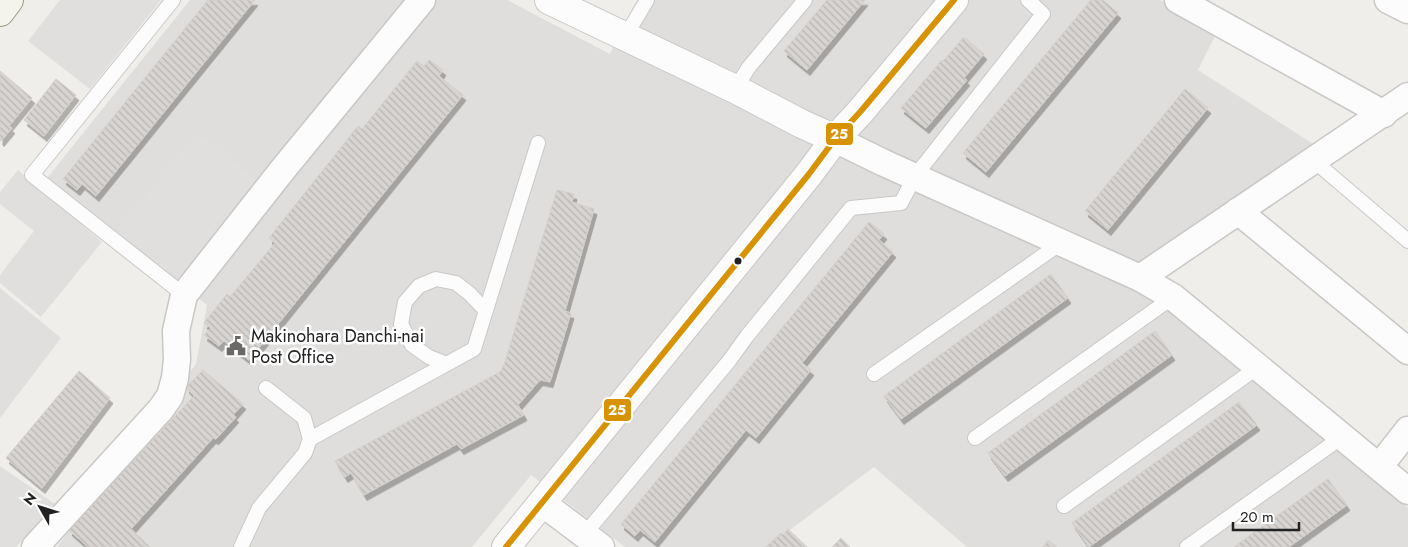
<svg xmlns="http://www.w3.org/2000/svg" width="1408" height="547" viewBox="0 0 1408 547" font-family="Jost,sans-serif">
	<defs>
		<pattern id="building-back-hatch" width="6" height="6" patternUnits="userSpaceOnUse" patternTransform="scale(1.25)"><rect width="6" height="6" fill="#d7d4d2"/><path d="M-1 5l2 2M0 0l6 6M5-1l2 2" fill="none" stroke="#b8b6b4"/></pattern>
		<filter id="shadow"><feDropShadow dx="3" dy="5.5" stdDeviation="0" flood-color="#0004"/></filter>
	</defs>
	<rect width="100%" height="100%" fill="#f0eeeb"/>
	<path fill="#dfdedc" d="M190 0H507L610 54 637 0H1160L1215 36 1198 70 1315 145 1123 282 1148 294 1408 508V547H967L874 467 767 547H625L531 475 472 547H57L196 364 207 305 47 178Z"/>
	<path fill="#e0dfde" d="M60 0H161L90 89 28 41Z
		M198 134 258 183 180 283 116 234Z
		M18 170 102 242 41 317 0 283V275L34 231 0 204V192Z
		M0 288 61 338 0 418Z
		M0 466 55 504 16 547H0Z"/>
	<path fill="url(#building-back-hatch)" stroke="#d3d0cc" filter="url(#shadow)" d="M208 0H255L96 196 82 184 77 190 63 179Z
		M827 0H865L807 70 784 51Z
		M1091 0H1103L1118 13 986 172 963 153Z
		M964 37 984 54 964 78 967 80 926 128 901 108 942 60 943 61Z
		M429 60 443 70 439 76 463 95 249 360 224 341 219 346 204 335 211 328 204 323 227 294 230 297 275 243 269 238 358 126 362 129 417 61 424 66Z
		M0 71 32 98 9 126 12 128 1 141 0 140Z
		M56 79 76 95 44 136 24 120Z
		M1185 89 1208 108 1108 230 1085 211Z
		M557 190 574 194 572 202 594 209 565 311 571 313 550 382 540 380 518 405 524 415 461 449 457 444 364 495 351 473 345 477 335 461 500 372 504 365Z
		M869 222 884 234 879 240 893 252 802 363 811 370 756 438 746 430 655 542 640 530 635 536 621 524Z
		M1051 274 1068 298 901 419 884 396Z
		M1155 331 1172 355 1005 476 988 453Z
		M203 370 243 404 233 415 236 417 216 439 213 438 131 529 150 547H88L69 530 194 396 186 387Z
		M79 371 110 398 42 488 6 458Z
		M1239 402 1257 425 1089 547 1072 523Z
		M1328 479 1347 505 1289 547H1234Z
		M788 529 807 547H766L781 533 783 535Z
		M841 538 850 547H832Z
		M1048 540 1057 547H1043Z"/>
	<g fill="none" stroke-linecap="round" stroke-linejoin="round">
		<defs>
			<path id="service" d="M173 0 32 175 184 295
				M625 37 647 0
				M735 89 749 67 805 0
				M1313 160 1408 241
				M447 364 429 357 412 345 401 324 405 302 419 286 436 279 456 283 470 294 486 311
				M874 374 1061 243
				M975 438 1173 297
				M310 439 474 349 538 143
				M1064 506 1258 367
				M584 535 729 361 747 336 851 208 901 203 915 176 1043 14 1028 0
				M241 547 259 508 305 453 310 439 304 418 266 388
				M1187 547 1342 437"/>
			<path id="minor" d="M1178 0 1384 114
				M1388 0 1408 10
				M835 139 884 163 1140 278 1173 297 1408 491
				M1238 211 1408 351
				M1140 278 1408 96
				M1379 467 1408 430
				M542 503 601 547
				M35 547 161 409 170 396 175 378 177 359 176 331 184 295 284 168 422 0"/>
			<path id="tertiary" d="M549 0 735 89 802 124 835 139
				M506 547 809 174 835 139 861 111 954 0"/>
			<path id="secondary" d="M0 12 9 0"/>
		</defs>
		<use href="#service" stroke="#c9c8c7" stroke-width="16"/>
		<use href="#minor" stroke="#c9c8c7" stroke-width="29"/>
		<use href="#tertiary" stroke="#c9c8c7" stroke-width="30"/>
		<use href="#secondary" stroke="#999a82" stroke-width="30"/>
		<use href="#service" stroke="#fdfcfc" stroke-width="14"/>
		<use href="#minor" stroke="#fdfcfc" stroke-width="26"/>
		<use href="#tertiary" stroke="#fdfcfc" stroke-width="28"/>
		<use href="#secondary" stroke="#f4f4ed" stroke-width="28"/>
		<defs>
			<path id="bus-1" d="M506 547 809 174 835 139 861 111 954 0"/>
		</defs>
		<use href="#bus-1" stroke="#fff" stroke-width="10"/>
		<use href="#bus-1" stroke="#d79205" stroke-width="6"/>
	</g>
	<defs>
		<symbol id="civic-bare" viewBox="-9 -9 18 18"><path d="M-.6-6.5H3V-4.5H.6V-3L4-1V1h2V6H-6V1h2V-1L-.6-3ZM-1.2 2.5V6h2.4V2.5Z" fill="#6a6968" stroke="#fff" stroke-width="2.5" paint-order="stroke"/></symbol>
	</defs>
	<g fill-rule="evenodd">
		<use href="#civic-bare" x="222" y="332" width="28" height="28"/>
	</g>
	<circle fill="#222" stroke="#fff" stroke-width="2" cx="738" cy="261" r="4.5"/>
	<g text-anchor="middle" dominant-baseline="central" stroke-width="5" stroke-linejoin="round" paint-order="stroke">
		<g font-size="18" fill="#222" stroke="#fff" text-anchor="start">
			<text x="251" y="336">Makinohara Danchi-nai<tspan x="251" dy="21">Post Office</tspan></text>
		</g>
	</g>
	<g stroke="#fff" stroke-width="2">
		<rect x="825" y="122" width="29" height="24" rx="5" fill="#d79205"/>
		<rect x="603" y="398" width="29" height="24" rx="5" fill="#d79205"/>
	</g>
	<g font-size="14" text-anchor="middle" font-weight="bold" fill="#fff">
		<text x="839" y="139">25</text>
		<text x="617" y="415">25</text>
	</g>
	<g transform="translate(40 507) rotate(309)" stroke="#ffffff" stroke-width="4" paint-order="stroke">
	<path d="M0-4L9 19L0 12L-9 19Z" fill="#222222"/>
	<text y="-8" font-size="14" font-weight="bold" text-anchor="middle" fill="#222222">N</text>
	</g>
	<path d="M1233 522v8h66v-8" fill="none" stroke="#222222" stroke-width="2.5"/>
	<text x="1240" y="522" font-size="15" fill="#222222" stroke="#ffffff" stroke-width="4" paint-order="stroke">20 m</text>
</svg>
